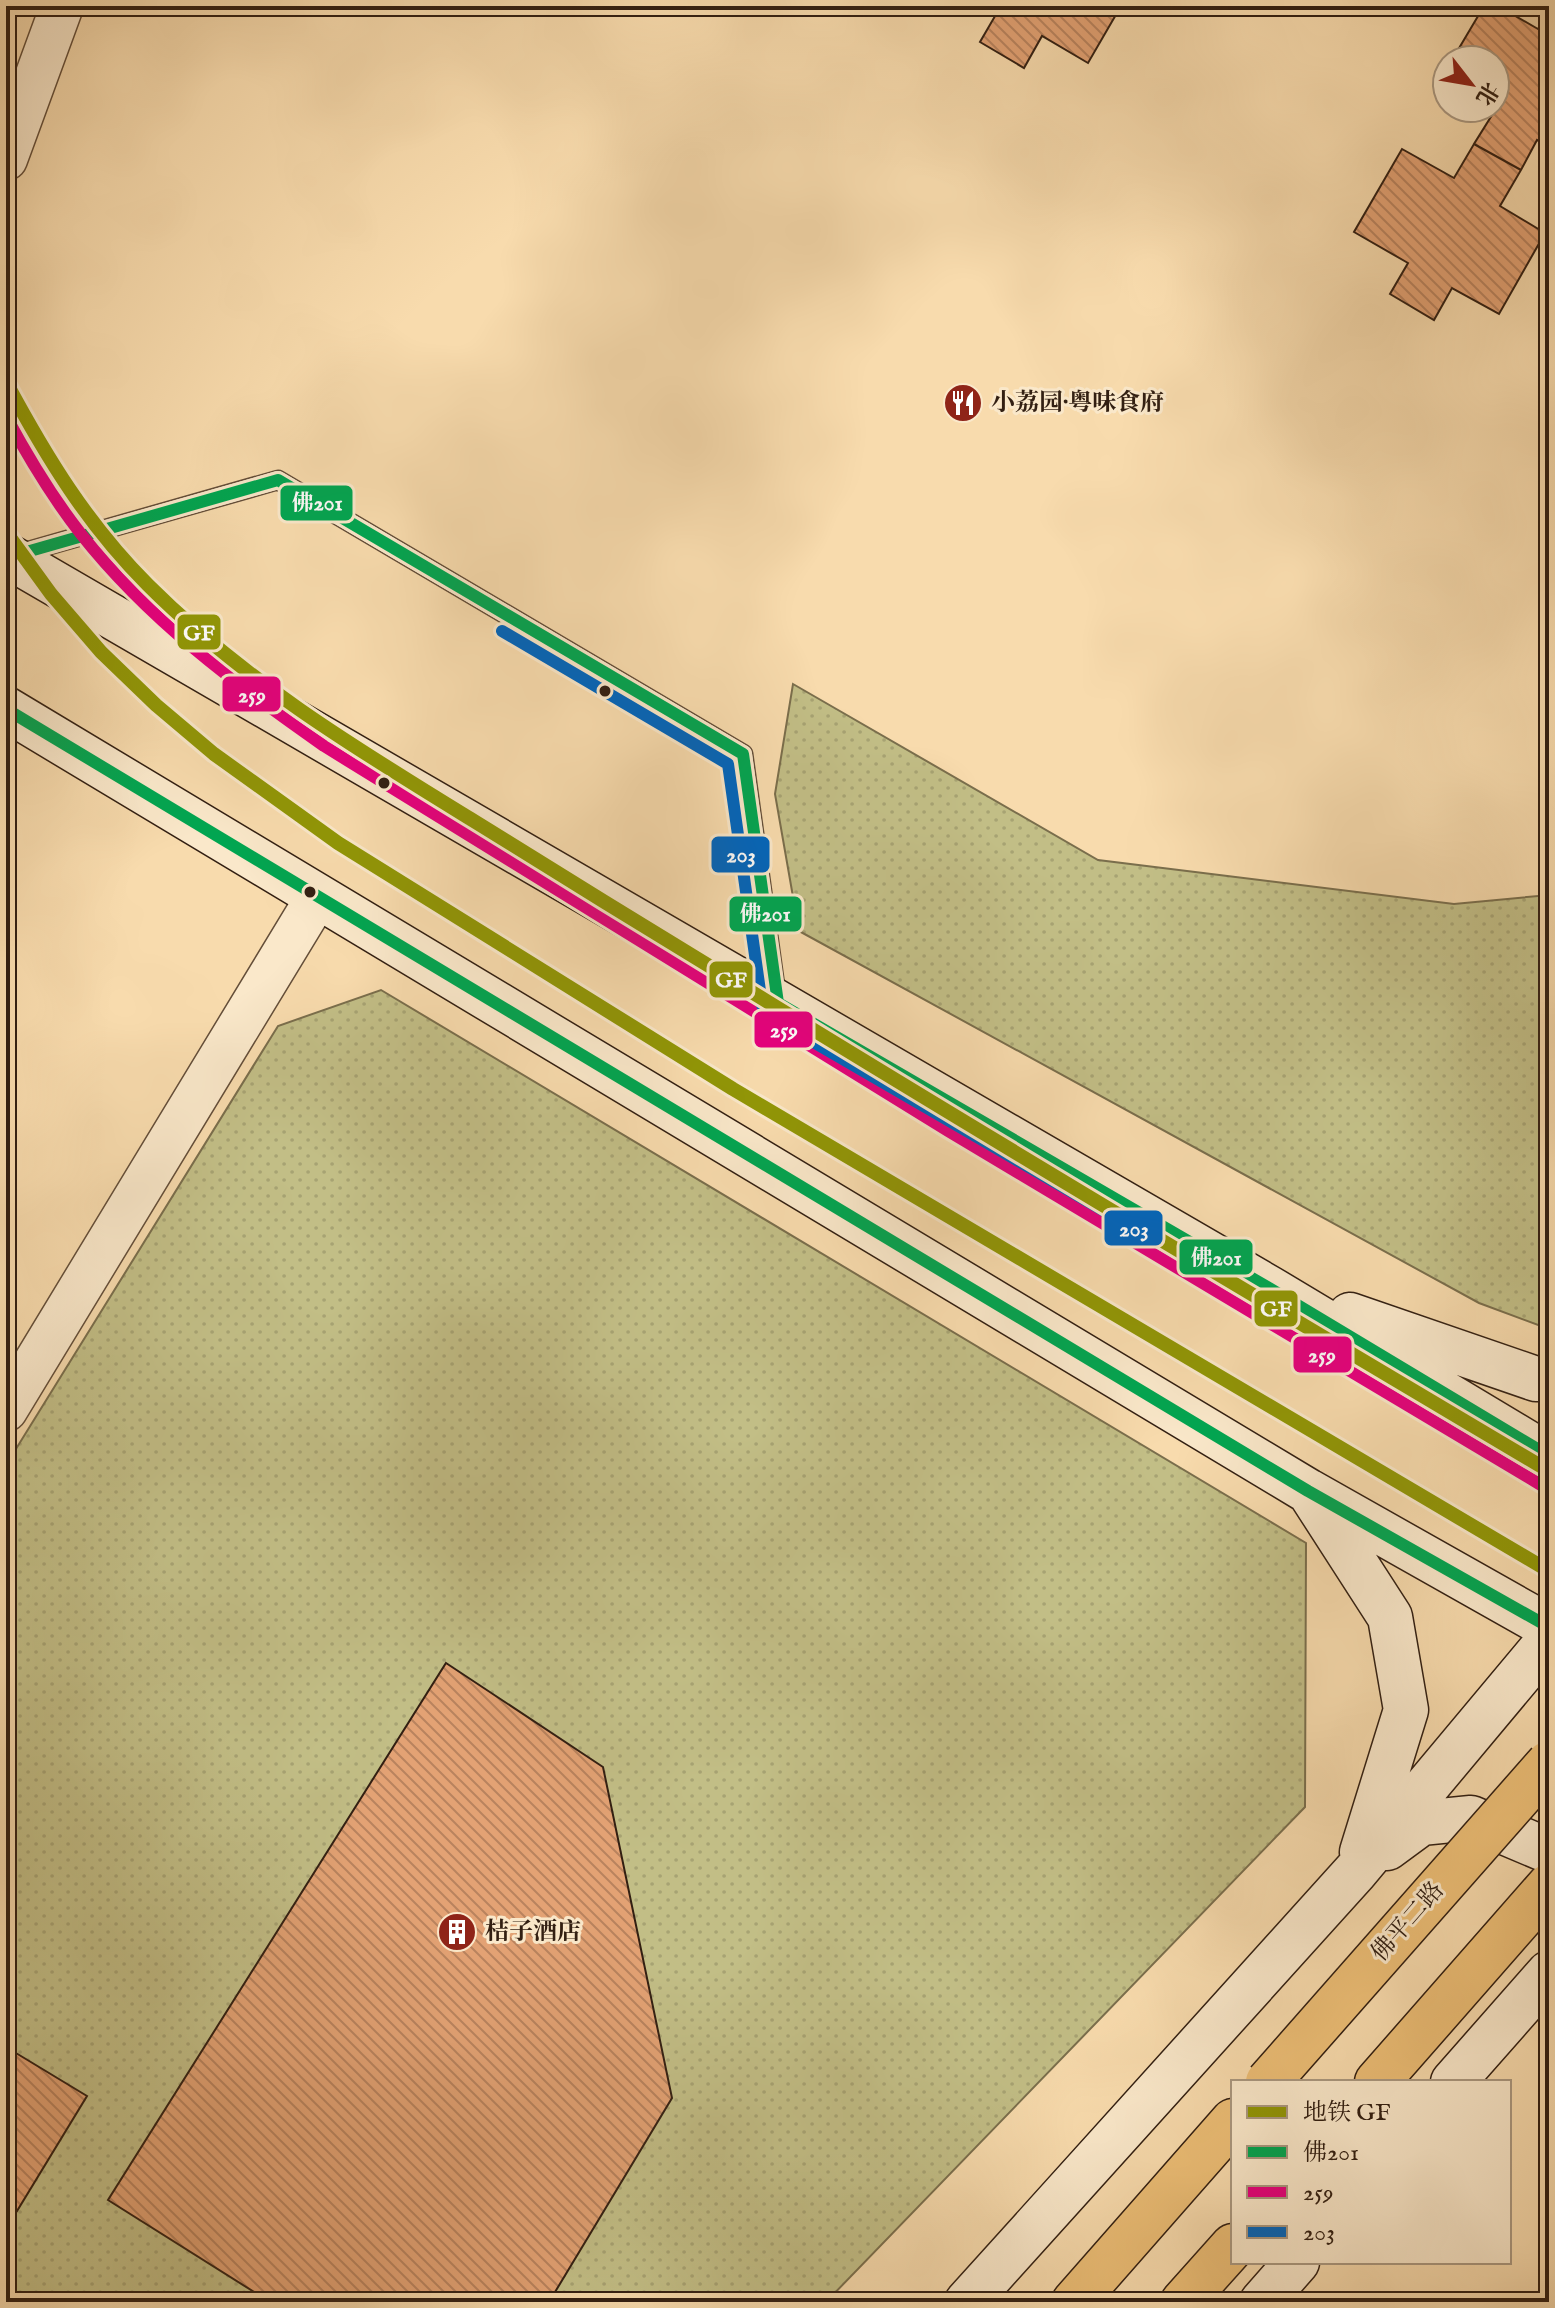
<svg xmlns="http://www.w3.org/2000/svg" width="1555" height="2308" viewBox="0 0 1555 2308" font-family="'IM FELL English','Noto Serif SC',serif">
	<defs>
		<pattern id="park-dots" width="8" height="8" patternUnits="userSpaceOnUse" patternTransform="scale(2)"><rect width="8" height="8" fill="#c2be86"/><path d="M2 2h.1M6 6h.1" fill="none" stroke="#a7a373" stroke-width="1.8" stroke-linecap="round"/></pattern>
		<pattern id="building-back-hatch" width="6" height="6" patternUnits="userSpaceOnUse" patternTransform="scale(2)"><rect width="6" height="6" fill="#e3a274"/><path d="M-1 5l2 2M0 0l6 6M5-1l2 2" fill="none" stroke="#b9835e"/></pattern>
	</defs>
	<rect width="100%" height="100%" fill="#f8dbad"/>
	<filter id="stains"><feTurbulence type="fractalNoise" baseFrequency=".0025" numOctaves="4"/><feColorMatrix values="0 0 0 0 .2 0 0 0 0 .09 0 0 0 0 .02 0 0 0 .5 -.17"/></filter>
	<radialGradient id="worn" r=".72"><stop offset=".6" stop-color="#630" stop-opacity="0"/><stop offset="1" stop-color="#630" stop-opacity=".3"/></radialGradient>
	<path fill="url(#park-dots)" stroke="#7a6e4c" stroke-width="2" d="M793 684 1098 860 1454 904 1549 895V1329L1479 1303 799 931 775 794Z
		M381 990 1306 1543 1305 1807 826 2302H6V1465L278 1026Z"/>
	<path fill="url(#building-back-hatch)" stroke="#321f12" stroke-width="2" d="M989 6H1121L1088 63 1042 36 1024 68 980 42 998 11Z
		M1484 6H1498L1538 29 1549 11V147L1537 140 1521 170 1474 144 1492 115 1480 108H1495V60H1452Z
		M1474 144 1521 170 1500 206 1545 233 1499 314 1452 288 1434 320 1390 294 1408 263 1354 232 1402 149 1454 178Z
		M446 1663 603 1767 672 2098 549 2302H270L108 2200Z
		M6 2047 87 2096 17 2211 6 2204Z"/>
	<g fill="none" stroke-linecap="round" stroke-linejoin="round">
		<defs>
			<path id="service" d="M18 554 278 480 743 754 777 1000"/>
			<path id="tertiary" d="M6 159 62 6
				M6 1410 318 896"/>
			<path id="secondary" d="M6 555 1269 1288 1549 1456
				M6 709 1308 1491 1549 1627
				M1350 1315 1536 1379 1549 1378
				M1312 1496 1390 1617 1406 1710 1362 1852
				M1387 1848 1421 1823 1471 1818 1549 1851
				M1453 2082 1549 1973
				M967 2302 1356 1871 1549 1640
				M1262 2302 1297 2262"/>
			<path id="primary" d="M1377 2082 1549 1886
				M1074 2302 1233 2121
				M1183 2302 1233 2246"/>
		</defs>
		<use href="#service" stroke="#644e39" stroke-width="21"/>
		<use href="#tertiary" stroke="#644e39" stroke-width="45"/>
		<use href="#secondary" stroke="#321f12" stroke-width="47"/>
		<use href="#primary" stroke="#321f12" stroke-width="47"/>
		<use href="#service" stroke="#fae8ca" stroke-width="18"/>
		<use href="#tertiary" stroke="#fae8ca" stroke-width="42"/>
		<use href="#secondary" stroke="#fae8ca" stroke-width="44"/>
		<use href="#primary" stroke="#ecbe76" stroke-width="44"/>
		<defs>
			<path id="primary-bridge" d="M1268 2082 1549 1763"/>
		</defs>
		<use href="#primary-bridge" stroke="#321f12" stroke-width="47" stroke-linecap="butt"/>
		<use href="#primary-bridge" stroke="#ecbe76" stroke-width="44"/>
		<defs>
			<path id="bus-1" d="M6 555 9 557 278 480 743 754 778 1003 1269 1288 1549 1456
				M6 709 1308 1491 1549 1627"/>
			<path id="bus-2" d="M6 416C28 457 52 497 81 534 148 619 235 684 324 746L948 1131 1541 1485"/>
			<path id="bus-3" d="M502 631 728 764 762 1005 767 1015 1261 1302 1541 1470"/>
		</defs>
		<use href="#bus-1" stroke="#fae8ca" stroke-width="18"/>
		<use href="#bus-2" stroke="#fae8ca" stroke-width="18"/>
		<use href="#bus-3" stroke="#fae8ca" stroke-width="18"/>
		<use href="#bus-1" stroke="#00a651" stroke-width="12"/>
		<use href="#bus-2" stroke="#e5007d" stroke-width="12"/>
		<use href="#bus-3" stroke="#0065bd" stroke-width="12"/>
		<defs>
			<path id="metro-1" d="M6 382C47 458 87 524 148 585 244 681 360 751 474 821 572 882 669 942 768 1002 1027 1161 1288 1316 1549 1471
				M6 532 51 594 101 652 156 705 214 754 338 843 733 1089 1549 1571"/>
		</defs>
		<use href="#metro-1" stroke="#fae8ca" stroke-width="20"/>
		<use href="#metro-1" stroke="#919606" stroke-width="14"/>
	</g>
	<defs>
		<symbol id="restaurant-disc" viewBox="-11 -11 22 22"><circle r="9.5" fill="#8f2418" stroke="#fae8ca"/><path d="M-5-6h1v4h1v-4h1v4h1v-4h1v5L-1.5 .5V6h-2V.5L-5-1ZM5-6V6H3V1.5H1.5Q1.5-4 5-6Z" fill="#fff"/></symbol>
		<symbol id="building-disc" viewBox="-11 -11 22 22"><circle r="9.5" fill="#8f2418" stroke="#fae8ca"/><path d="M-4-6H4V6H1V3H-1V6H-4ZM-2.5-4.3h1.7v1.8h-1.7ZM.8-4.3h1.7v1.8H.8ZM-2.5-1h1.7V.8h-1.7ZM.8-1h1.7V.8H.8Z" fill="#fff"/></symbol>
	</defs>
	<g fill-rule="evenodd">
		<use href="#restaurant-disc" x="941" y="381" width="44" height="44"/>
		<use href="#building-disc" x="435" y="1910" width="44" height="44"/>
	</g>
	<g fill="#321f12" stroke="#fae8ca" stroke-width="3">
		<circle cx="605" cy="691" r="7"/>
		<circle cx="384" cy="783" r="7"/>
		<circle cx="310" cy="892" r="7"/>
	</g>
	<g text-anchor="middle" dominant-baseline="central" stroke-width="6" stroke-linejoin="round" paint-order="stroke">
		<g font-size="24" font-weight="bold" fill="#321f12" stroke="#fae8ca" text-anchor="start">
			<text x="991" y="403">小荔园·粤味食府</text>
			<text x="485" y="1932">桔子酒店</text>
		</g>
		<g font-size="24" fill="#321f12" stroke="#fae8ca">
			<text transform="translate(1408 1922) rotate(-49)">佛平二路</text>
		</g>
	</g>
	<g stroke="#fae8ca" stroke-width="3">
		<rect x="279" y="484" width="75" height="38" rx="8" fill="#00a651"/>
		<rect x="176" y="613" width="46" height="38" rx="8" fill="#919606"/>
		<rect x="221" y="675" width="61" height="38" rx="8" fill="#e5007d"/>
		<rect x="710" y="835" width="61" height="39" rx="8" fill="#0065bd"/>
		<rect x="728" y="895" width="75" height="38" rx="8" fill="#00a651"/>
		<rect x="708" y="960" width="46" height="39" rx="8" fill="#919606"/>
		<rect x="753" y="1010" width="61" height="39" rx="8" fill="#e5007d"/>
		<rect x="1103" y="1209" width="61" height="38" rx="8" fill="#0065bd"/>
		<rect x="1178" y="1238" width="76" height="38" rx="8" fill="#00a651"/>
		<rect x="1253" y="1289" width="46" height="39" rx="8" fill="#919606"/>
		<rect x="1292" y="1335" width="61" height="39" rx="8" fill="#e5007d"/>
	</g>
	<g font-size="22" text-anchor="middle" font-weight="bold" fill="#fff">
		<text x="317" y="510">佛201</text>
		<text x="199" y="640">GF</text>
		<text x="252" y="702">259</text>
		<text x="741" y="862">203</text>
		<text x="765" y="921">佛201</text>
		<text x="731" y="987">GF</text>
		<text x="784" y="1037">259</text>
		<text x="1134" y="1236">203</text>
		<text x="1216" y="1265">佛201</text>
		<text x="1276" y="1316">GF</text>
		<text x="1322" y="1362">259</text>
	</g>
	<rect width="1555" height="2308" fill="none" stroke="#f8dbad" stroke-width="32"/>
	<rect x="8" y="8" width="1539" height="2292" fill="none" stroke="#321f12" stroke-width="4"/>
	<rect x="16" y="16" width="1523" height="2276" fill="none" stroke="#321f12" stroke-width="2"/>
	<rect x="1231" y="2080" width="280" height="184" fill="#fae8ca" stroke="#aa9880" stroke-width="2"/>
	<rect x="1247" y="2106" width="40" height="12" fill="#919606" stroke="#aa9880" stroke-width="2"/>
	<text x="1303" y="2120" font-size="24" fill="#321f12">地铁 GF</text>
	<rect x="1247" y="2146" width="40" height="12" fill="#00a651" stroke="#aa9880" stroke-width="2"/>
	<text x="1303" y="2160" font-size="24" fill="#321f12">佛201</text>
	<rect x="1247" y="2186" width="40" height="12" fill="#e5007d" stroke="#aa9880" stroke-width="2"/>
	<text x="1303" y="2200" font-size="24" fill="#321f12">259</text>
	<rect x="1247" y="2226" width="40" height="12" fill="#0065bd" stroke="#aa9880" stroke-width="2"/>
	<text x="1303" y="2240" font-size="24" fill="#321f12">203</text>
	<g transform="translate(1471 84) rotate(121)"><circle r="38" fill="#fae8ca" stroke="#aa9880" stroke-width="2"/>
	<path d="M0-6L14 30L0 20L-14 30Z" fill="#8f2418"/>
	<text y="-12" font-size="22" font-weight="bold" text-anchor="middle" fill="#321f12">北</text>
	</g>
	<rect width="100%" height="100%" filter="url(#stains)"/>
	<rect width="100%" height="100%" fill="url(#worn)"/>
</svg>
